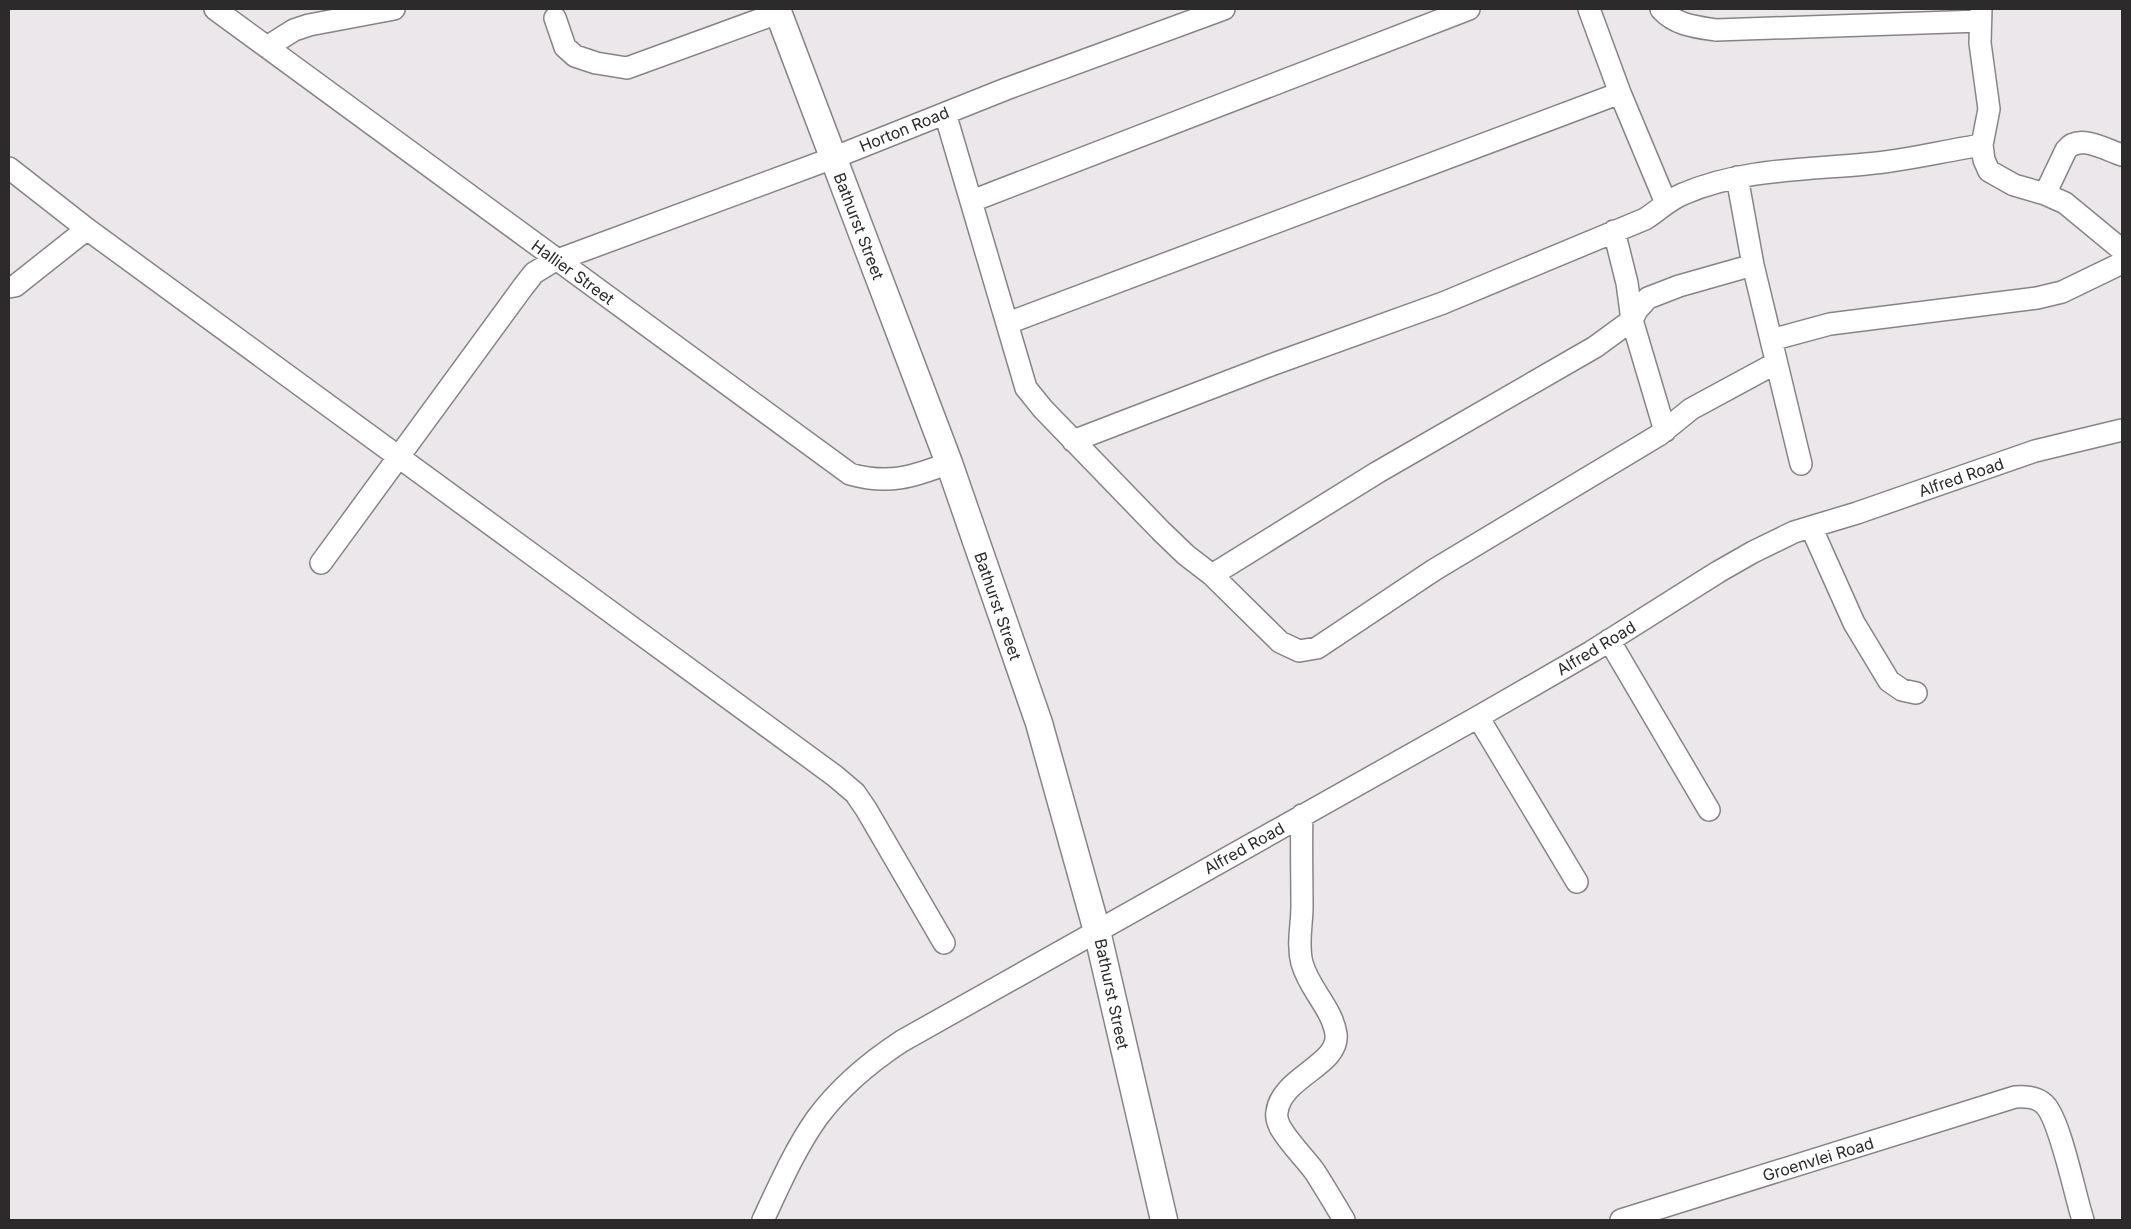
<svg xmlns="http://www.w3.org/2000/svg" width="2131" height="1229" viewBox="0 0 2131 1229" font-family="Inter,sans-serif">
	<rect width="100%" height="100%" fill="#ece7eb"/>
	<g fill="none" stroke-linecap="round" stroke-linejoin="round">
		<defs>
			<path id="minor" d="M215 9 850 474C888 485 913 477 949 463
				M1589 9 1620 93 1666 203
				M1661 9C1675 25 1696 27 1716 30L1980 21
				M1981 9 1980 43 1989 109 1982 145 1984 160 1989 171 2014 185 2045 194 2065 203 2122 250
				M555 18 565 47 575 56 596 63 627 68 778 13
				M267 47 294 30 309 25 394 9
				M945 113 1026 388 1043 409 1161 531 1186 555 1212 575 1280 642 1299 651 1317 648 1434 570 1659 435 1691 409 1776 363
				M9 168 87 229 835 776 855 793 866 809 944 943
				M1737 177 1753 265 1801 464
				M2045 194 2066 150C2079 133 2106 150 2122 155
				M972 201 1469 9
				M1614 231 1627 283 1632 320 1665 431
				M9 287 15 286 87 229
				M1008 323 1620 93
				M1771 340 1830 324 2037 298 2062 292 2122 263
				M1073 441 1271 365 1443 303 1645 219C1658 211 1668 200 1683 194 1741 169 1803 170 1866 164 1904 161 1943 151 1982 145
				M1811 527 1854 623 1889 681 1902 690 1916 693
				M321 563 523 287 534 273 552 262 833 158 1006 89 1224 9
				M1212 575 1378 472 1595 347 1632 320 1637 310 1648 298 1679 286 1753 265
				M1609 640 1709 810
				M1478 717 1577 882
				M1302 815C1301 846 1302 876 1302 906 1302 926 1297 944 1302 963 1309 989 1332 1008 1336 1034 1340 1065 1281 1077 1277 1112 1276 1117 1278 1123 1280 1127 1289 1143 1304 1157 1315 1172 1325 1188 1335 1204 1344 1220
				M763 1220C779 1186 795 1149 817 1118 840 1087 870 1062 902 1041L1478 717 1591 652 1718 572 1753 552 1794 532 1857 513 2035 451 2122 430
				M1621 1220 2015 1097C2024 1096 2037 1097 2044 1104 2060 1118 2075 1196 2083 1220"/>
			<path id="major" d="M777 9 949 463 1039 723 1097 931 1164 1220"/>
		</defs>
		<use href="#minor" stroke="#878487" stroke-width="24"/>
		<use href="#major" stroke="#878487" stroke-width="29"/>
		<use href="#minor" stroke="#fff" stroke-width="21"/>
		<use href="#major" stroke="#fff" stroke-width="26"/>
	</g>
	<g text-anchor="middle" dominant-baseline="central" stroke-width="5" stroke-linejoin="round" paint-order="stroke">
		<g font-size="16" fill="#2c2a2b" stroke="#fff">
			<text transform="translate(904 129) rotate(-22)">Horton Road</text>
			<text transform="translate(859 226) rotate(69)">Bathurst Street</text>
			<text transform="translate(573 272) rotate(36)">Hallier Street</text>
			<text transform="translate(1961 477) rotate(-19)">Alfred Road</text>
			<text transform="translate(998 606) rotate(71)">Bathurst Street</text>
			<text transform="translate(1596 648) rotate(-31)">Alfred Road</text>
			<text transform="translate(1244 848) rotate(-29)">Alfred Road</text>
			<text transform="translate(1112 994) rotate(78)">Bathurst Street</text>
			<text transform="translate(1818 1159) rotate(-17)">Groenvlei Road</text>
		</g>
	</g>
	<rect width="2131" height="1229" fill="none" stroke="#2c2a2b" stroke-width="20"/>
</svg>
